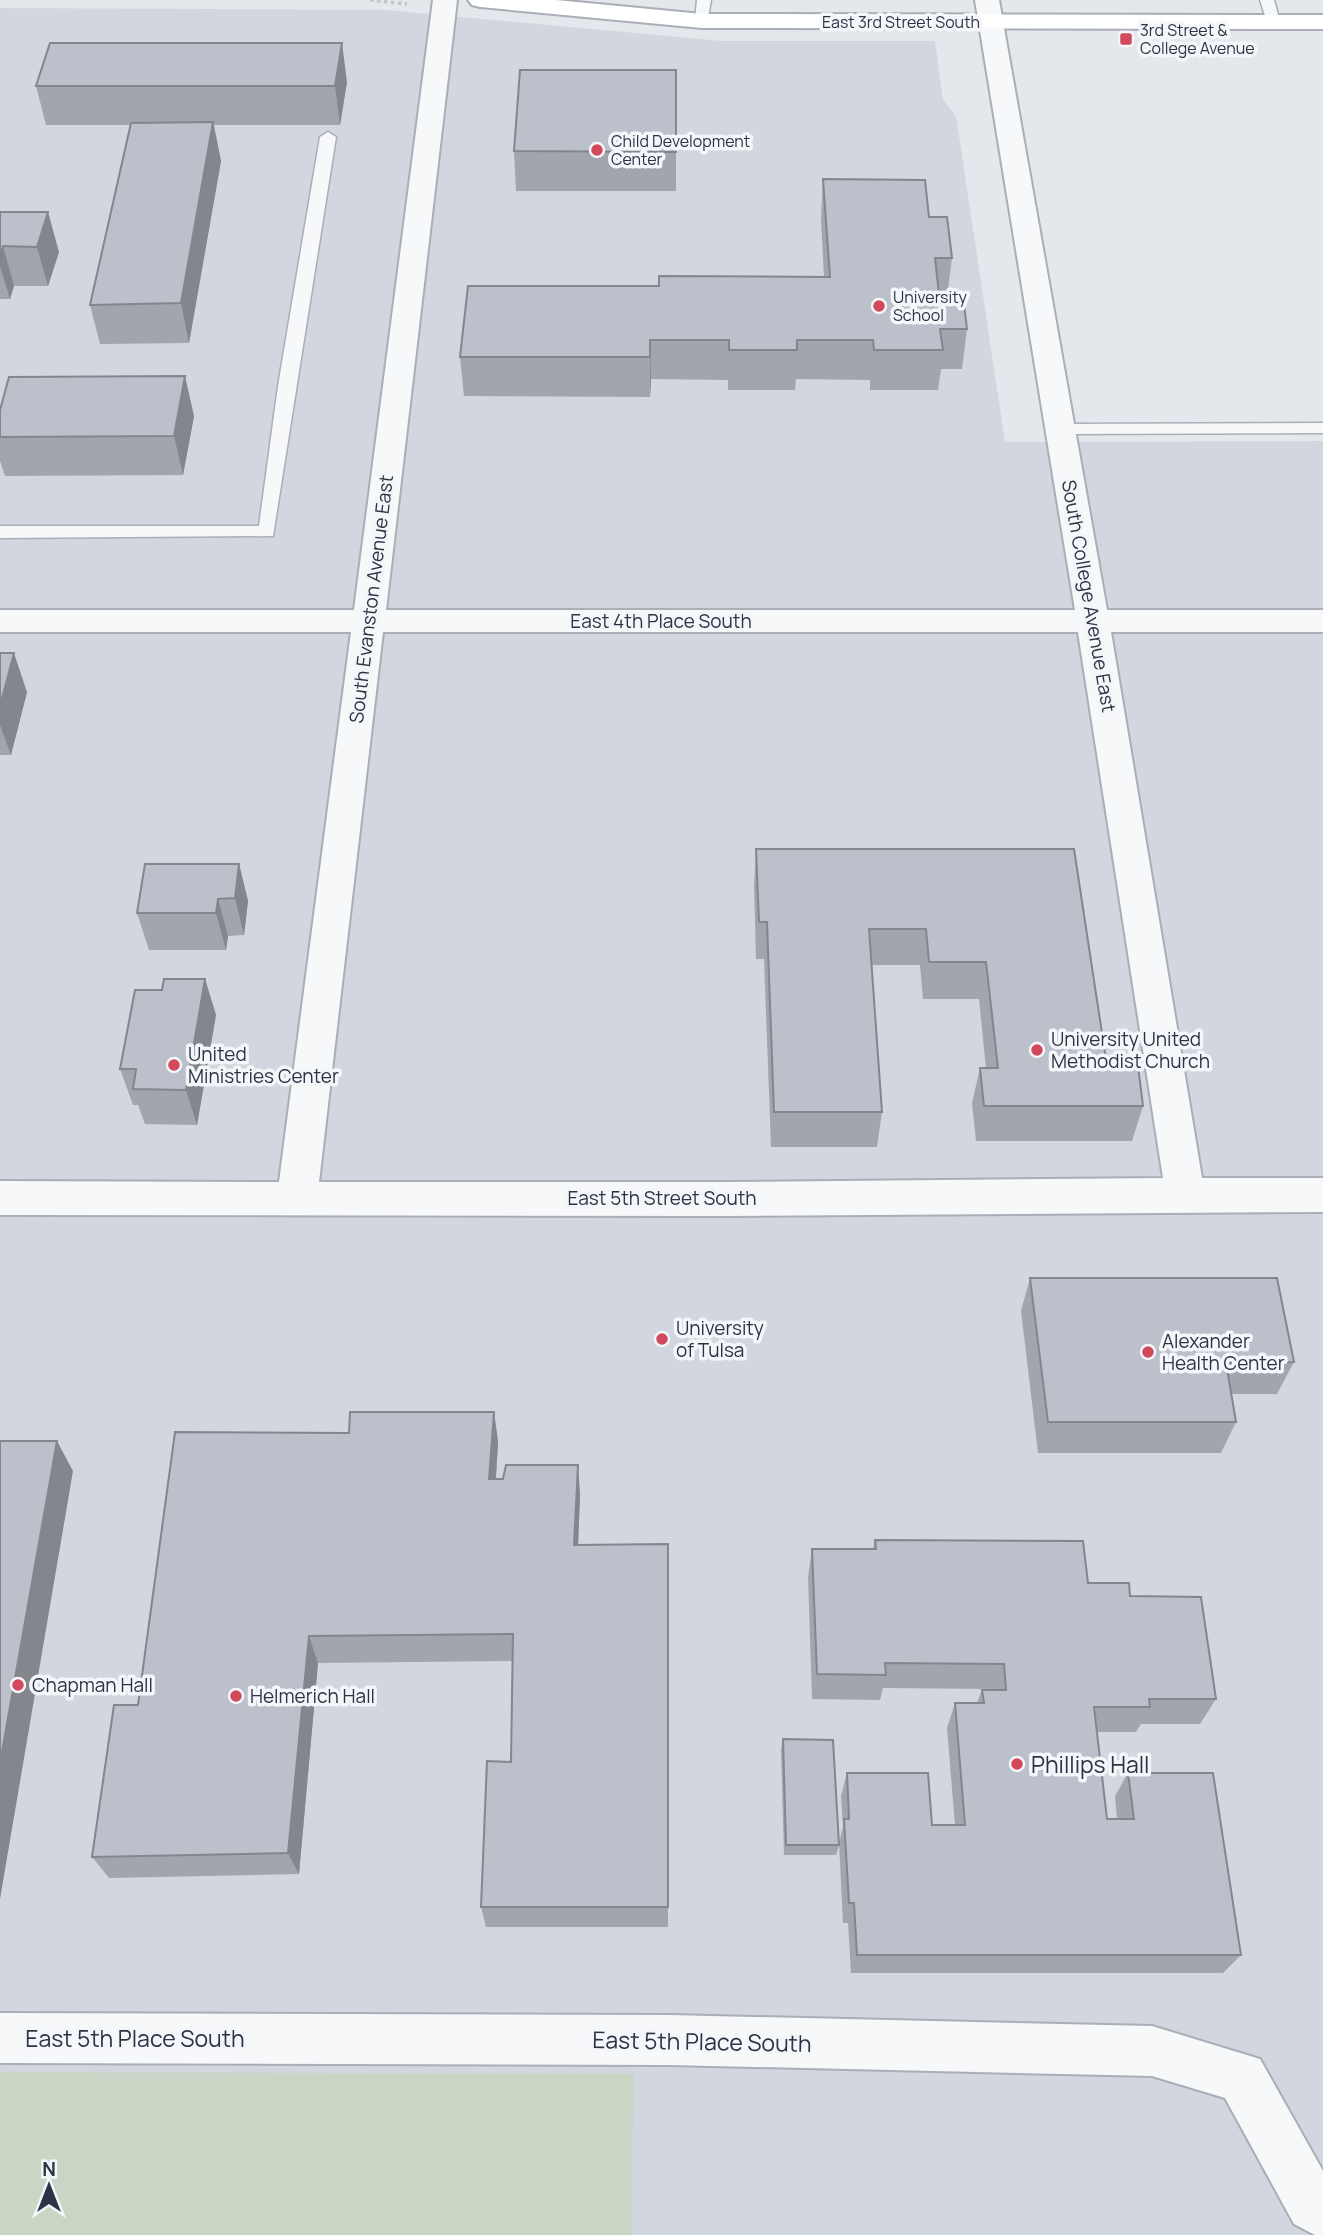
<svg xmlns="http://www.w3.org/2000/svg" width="1323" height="2235" viewBox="0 0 1323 2235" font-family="Manrope,sans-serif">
	<rect width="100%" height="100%" fill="#e4e7ec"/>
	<path fill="#d2d6de" d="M0 8 386 10 722 41H935L943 100 956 116 1005 442 1323 441V2235H0Z"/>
	<path fill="#c9d6c5" d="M0 2072 633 2074 632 2235H0Z"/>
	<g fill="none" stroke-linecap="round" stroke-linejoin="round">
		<defs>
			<path id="lane" d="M697 0H711L707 24H697L695 21Z
				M1260 0H1274L1280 22 1278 25H1268Z
				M328 132 336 137 273 536 0 538V526H259L278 386 320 137Z
				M1323 423V433L1061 434 1052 429 1061 424Z"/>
			<path id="street" d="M433 0H457L386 610H1075L975 0H999L1107 610H1323V632H1111L1202 1178H1323V1212L728 1216 0 1215V1181L279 1182 351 632H0V610H354ZM383 632H1078L1163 1178 728 1182H319Z
				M0 2013 669 2015 1152 2026 1260 2059 1323 2171V2235H1315L1294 2224 1225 2098 1152 2076 669 2065 0 2063Z"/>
			<path id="secondary" d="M468 0H556L702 14 1323 15V29L702 28 480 7 472 5Z"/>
		</defs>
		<use href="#lane" stroke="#a9aeb7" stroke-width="3"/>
		<use href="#street" stroke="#a9aeb7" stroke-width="4"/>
		<use href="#secondary" stroke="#a9aeb7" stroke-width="4"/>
		<path stroke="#c2c5cb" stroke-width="3.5" stroke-dasharray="3.5 3.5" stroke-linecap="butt" d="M370 0 407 4"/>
		<use href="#lane" fill="#f7f8fa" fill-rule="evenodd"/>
		<use href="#street" fill="#f7f8fa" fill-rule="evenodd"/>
		<use href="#secondary" fill="#fff" fill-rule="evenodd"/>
	</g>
	<path fill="#a1a5ae" d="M347 82 340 125H214L221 161 189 343 100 344 90 305 130 125H46L36 86Z
		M514 151 676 152V191H516Z
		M823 179 929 217 952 258 947 297H940V304L967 329 962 369H941L938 390H870V380L796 379 795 390H728V380L651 379 650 397 464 396 460 357 659 286 824 277 821 219Z
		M0 212 59 252 48 286H14L10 299H0Z
		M0 410 194 416 183 475 5 476 0 461Z
		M0 653 27 692 11 755H0Z
		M756 849H1074L1107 1066 1143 1106 1132 1141H976L972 1103 980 1068H986L979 999H923L920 965H871L882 1112 877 1147H771L764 959H756L754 887Z
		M239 864 248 901 244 935 228 936 226 950H149L137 913Z
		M205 979 216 1015 197 1125 145 1124 138 1105H133L120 1069 162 990Z
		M1030 1278 1294 1362 1277 1394H1231L1236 1422 1221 1453H1038L1021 1311Z
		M494 1412 498 1442 496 1479 580 1494 578 1545 668 1544V1927H486L481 1907 511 1762 512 1661 318 1663 299 1874 109 1878 92 1857 138 1705 349 1433Z
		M875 1540 1088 1583 1130 1596 1216 1699 1200 1724H1141L1136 1732H1097L1107 1819H1117L1115 1796 1128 1773 1241 1955 1223 1973H851L848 1923H843L839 1842 843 1827 841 1796 847 1773 932 1825H955L947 1728 955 1703H977L982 1690 994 1689 883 1688 880 1700 812 1699 808 1577 812 1549H873Z
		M783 1739 839 1845 836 1855H784L781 1749Z"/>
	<path fill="#83868d" d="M342 43 347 82 340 125 335 86Z
		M213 122 221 161 189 343 181 303Z
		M48 212 59 252 48 286 37 247Z
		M3 246 14 286 10 299 0 266V255Z
		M650 340 651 379 650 397Z
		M185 376 194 416 183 475 174 436Z
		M14 653 27 692 11 755 0 725V706Z
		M239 864 248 901 244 935 235 898Z
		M218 899 228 936 226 950 216 913Z
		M205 979 216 1015 197 1125 186 1090Z
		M494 1412 498 1442 494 1508 489 1479Z
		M57 1441 73 1471 0 1899V1763Z
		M578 1465 580 1494 577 1573 574 1545Z
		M309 1636 318 1663 299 1874 288 1853Z"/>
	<path fill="#bbc0ca" stroke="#83868d" stroke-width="2" d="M50 43H342L335 86H36Z
		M520 70H676V152L514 151Z
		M213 122 181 303 90 305 131 123Z
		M823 179 925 180 929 217H947L952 258H935L940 304H964L967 329H940L943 350H874L873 340H797V350H729V340H650V357H460L468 286H659V276L830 277Z
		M0 212H48L37 247 3 246 0 255Z
		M185 376 174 436 0 437V410L9 377Z
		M0 653H14L0 706Z
		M756 849H1074L1107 1066H1138L1143 1106H984L980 1068H998L986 962H929L926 929H869L882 1112H774L767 922H759Z
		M145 864H239L235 898 218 899 216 913H137Z
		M164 979H205L186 1090 133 1089 136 1069H120L135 990H162Z
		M1030 1278H1277L1294 1362 1226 1363 1236 1422H1048Z
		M350 1412H494L489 1479H503L506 1465H578L574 1545 668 1544V1907H481L487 1761 511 1762 513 1634 309 1636 288 1853 92 1857 114 1705H138L175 1432 349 1433Z
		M0 1441H57L0 1763Z
		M875 1540 1083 1541 1088 1583H1129L1130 1596 1201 1597 1216 1699H1149L1150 1707H1094L1107 1819H1134L1128 1773H1213L1241 1955H857L854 1903H849L844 1819H849L847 1773H928L932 1825H965L955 1703H984L982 1690H1006L1004 1664 885 1663 886 1675 817 1674 812 1549H876Z
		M783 1739 833 1740 839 1845H786Z"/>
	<g fill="#d1495b" stroke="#f4f6f9" stroke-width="2.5">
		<rect x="1119" y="32" width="14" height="14" rx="3.5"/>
		<circle cx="597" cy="150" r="7"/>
		<circle cx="879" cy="306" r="7"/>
		<circle cx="1037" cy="1050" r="7"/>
		<circle cx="174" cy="1065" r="7"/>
		<circle cx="662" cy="1339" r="7"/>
		<circle cx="1148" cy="1352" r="7"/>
		<circle cx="18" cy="1685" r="7"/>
		<circle cx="236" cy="1696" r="7"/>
		<circle cx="1017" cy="1764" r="7"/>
	</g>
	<g text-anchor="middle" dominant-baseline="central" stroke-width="7" stroke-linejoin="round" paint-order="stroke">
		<g font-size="16" fill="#2b3445" stroke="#f4f6f9">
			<text x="901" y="22">East 3rd Street South</text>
		</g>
		<g font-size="16" fill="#2b3445" stroke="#f4f6f9" text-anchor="start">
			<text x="1140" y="30">3rd Street &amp;<tspan x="1140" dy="18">College Avenue</tspan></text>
			<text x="611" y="141">Child Development<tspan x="611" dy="18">Center</tspan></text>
			<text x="893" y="297">University<tspan x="893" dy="18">School</tspan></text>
		</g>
		<g font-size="19" fill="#2b3445" stroke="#f4f6f9">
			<text transform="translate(1089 596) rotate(80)">South College Avenue East</text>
			<text transform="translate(371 599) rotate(-83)">South Evanston Avenue East</text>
			<text x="661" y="621">East 4th Place South</text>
			<text x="662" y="1198">East 5th Street South</text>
		</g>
		<g font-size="19" fill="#2b3445" stroke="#f4f6f9" text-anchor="start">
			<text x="1051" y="1039">University United<tspan x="1051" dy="22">Methodist Church</tspan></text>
			<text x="188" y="1054">United<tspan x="188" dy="22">Ministries Center</tspan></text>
			<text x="676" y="1328">University<tspan x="676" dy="22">of Tulsa</tspan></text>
			<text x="1162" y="1341">Alexander<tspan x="1162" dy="22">Health Center</tspan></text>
			<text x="32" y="1685">Chapman Hall</text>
			<text x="250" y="1696">Helmerich Hall</text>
		</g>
		<g font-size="23" fill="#2b3445" stroke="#f4f6f9" text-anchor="start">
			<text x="1031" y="1764">Phillips Hall</text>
		</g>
		<g font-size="23" fill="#2b3445" stroke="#f4f6f9">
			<text x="135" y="2038">East 5th Place South</text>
			<text transform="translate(702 2041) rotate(1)">East 5th Place South</text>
		</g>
	</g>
	<g transform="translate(49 2186)" stroke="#f4f6f9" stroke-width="5" paint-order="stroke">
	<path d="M0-5L12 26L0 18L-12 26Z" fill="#2b3445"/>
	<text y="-10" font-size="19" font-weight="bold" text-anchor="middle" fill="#2b3445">N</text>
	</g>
</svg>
